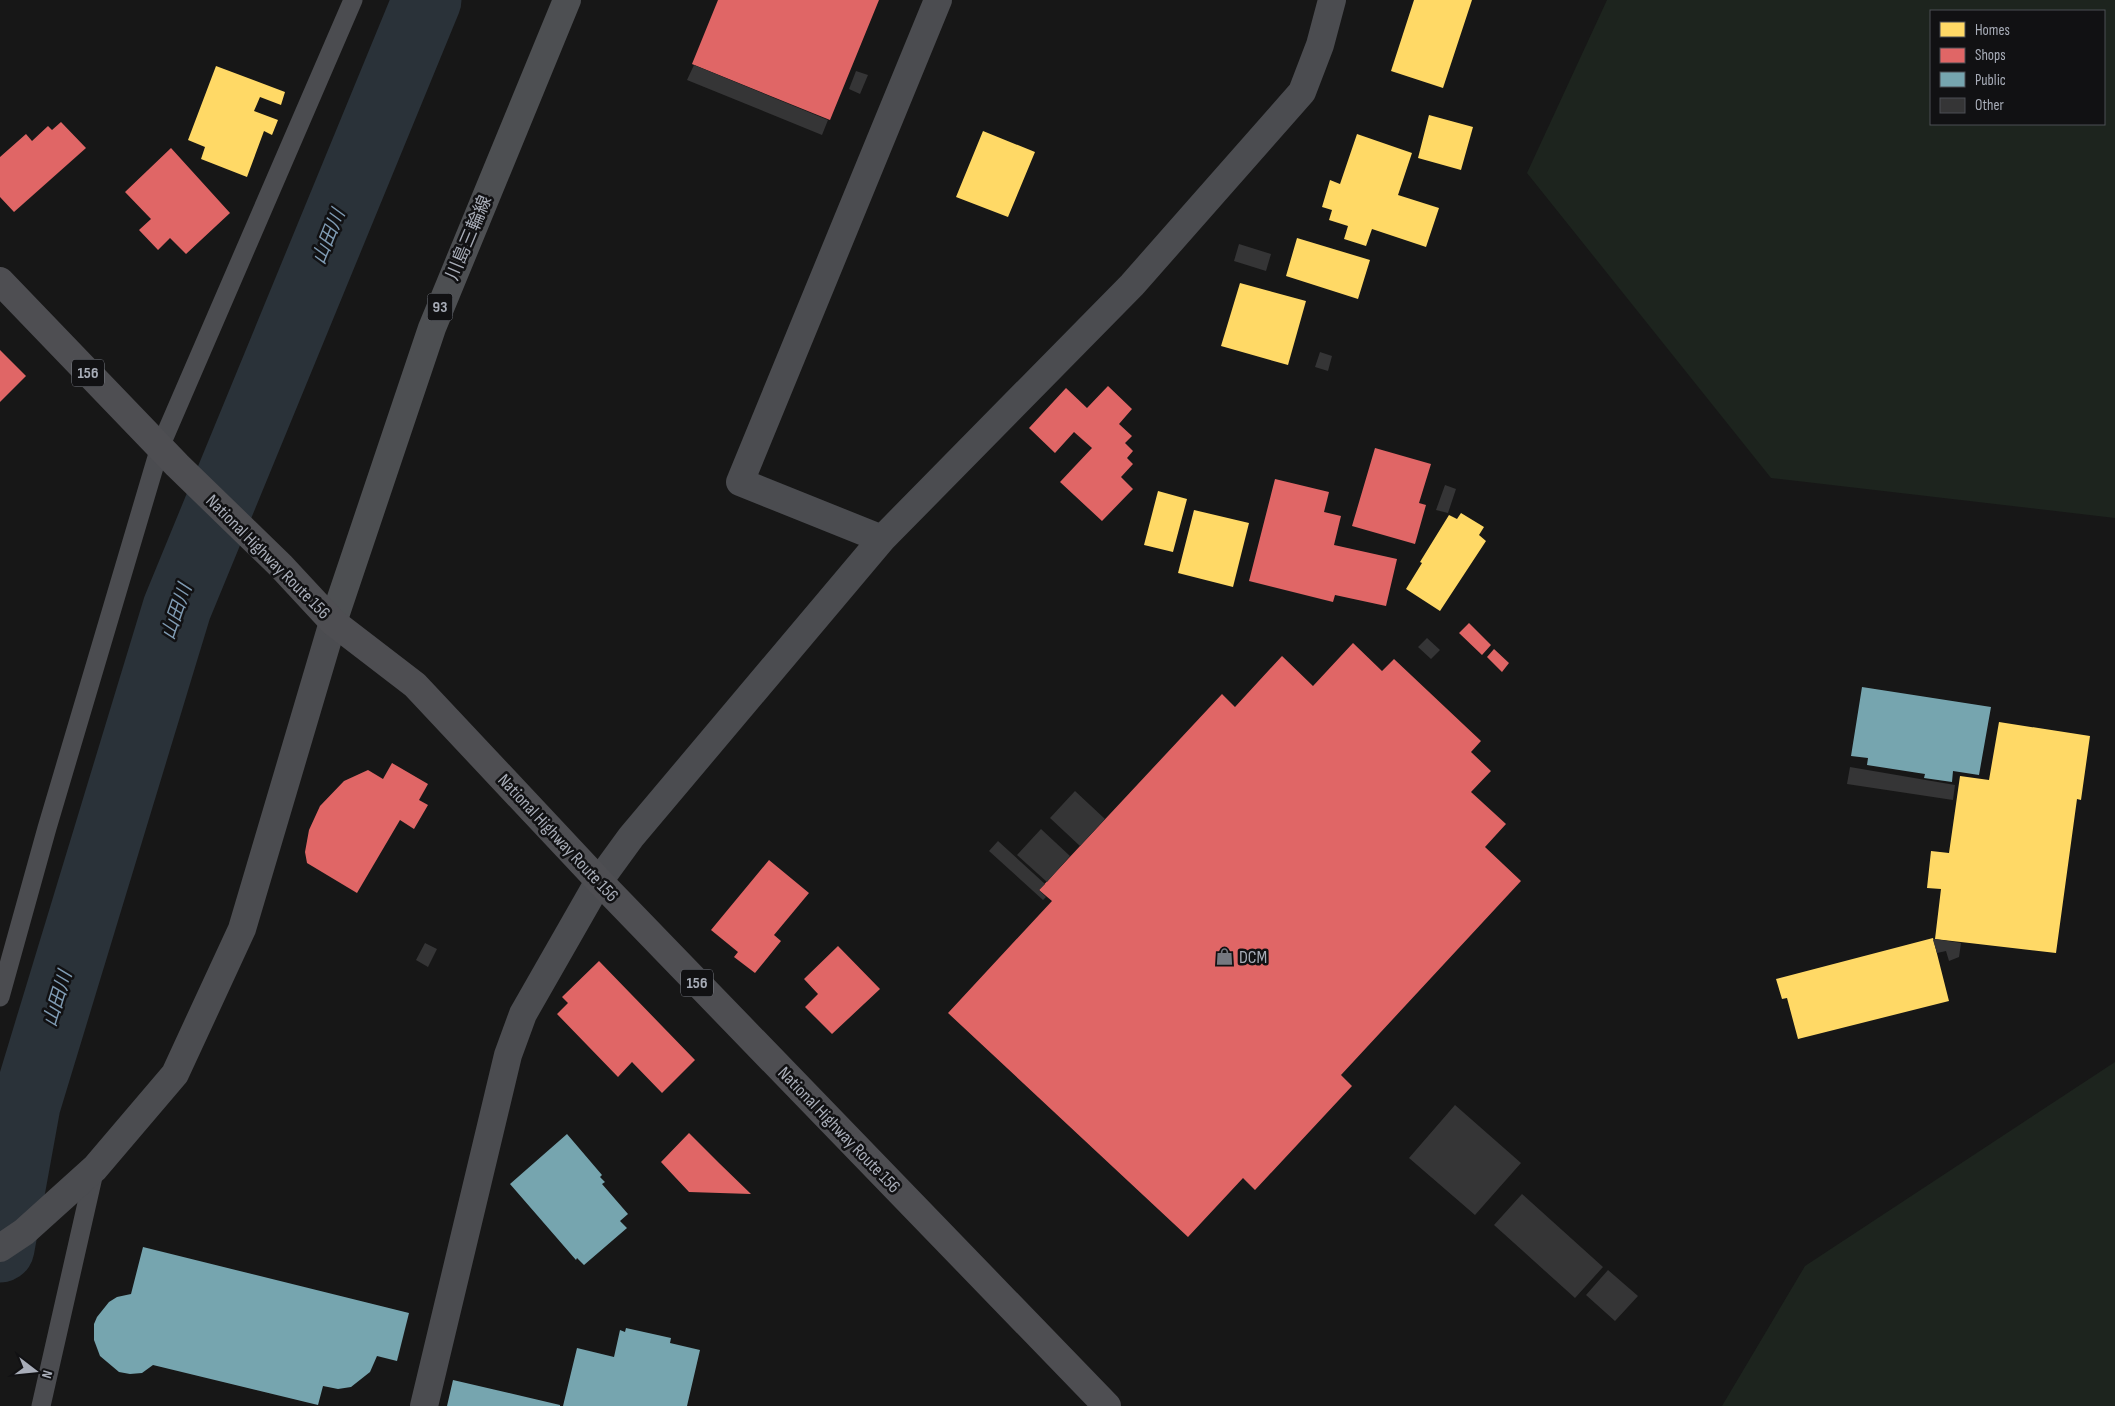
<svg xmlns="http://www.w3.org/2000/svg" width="2115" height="1406" viewBox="0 0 2115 1406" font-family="'Sofia Sans Condensed','Noto Sans JP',sans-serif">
	<rect width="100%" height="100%" fill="#171717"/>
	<path fill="#1d241e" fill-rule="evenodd" d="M1607 0H2115V518L1771 478 1527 173ZM2104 11V124H1931V11Z
		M2115 1062V1406H1722L1805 1266Z"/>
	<path fill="#ffd966" d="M1414 0H1472L1443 88 1391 71Z
		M216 66 285 92 281 105 260 97 254 111 278 120 272 135 264 131 247 177 201 159 205 147 188 140Z
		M1429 115 1473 127 1461 170 1418 158Z
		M983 131 1035 152 1008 217 956 197Z
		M1357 134 1412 153 1398 195 1439 208 1426 247 1372 229 1366 246 1344 239 1348 226 1329 220 1332 210 1322 207 1330 180 1340 184Z
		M1297 238 1370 260 1358 299 1286 276Z
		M1240 283 1306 301 1288 365 1221 346Z
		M1158 491 1187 499 1173 552 1144 545Z
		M1194 510 1249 523 1233 587 1178 573Z
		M1461 513 1484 527 1479 535 1486 541 1440 611 1406 589 1422 563 1420 562 1449 515 1457 519Z
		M1999 722 2090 736 2081 800 2077 799 2056 953 1935 939 1941 889 1927 888 1931 851 1949 853 1960 776 1989 780Z
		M1933 938 1949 1001 1798 1039 1787 998 1782 999 1776 979Z"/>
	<path fill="#e06666" d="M718 0H879L830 120 692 64Z
		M61 122 86 148 14 212 0 197V157L26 134 32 141 48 126 52 130Z
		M171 148 230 213 186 254 170 238 158 250 139 230 151 219 125 192Z
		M0 350 26 376 0 402Z
		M1108 386 1132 409 1119 424 1132 436 1125 443 1133 451 1127 458 1133 464 1121 477 1133 489 1102 521 1060 482 1092 448 1074 432 1055 453 1029 428 1066 388 1087 408Z
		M1375 448 1431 464 1419 503 1426 505 1415 544 1352 526Z
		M1275 479 1329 492 1324 512 1341 516 1334 545 1397 559 1386 606 1335 595 1333 602 1249 581Z
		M1469 623 1491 645 1482 655 1459 633Z
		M1353 643 1382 671 1394 659 1481 741 1471 752 1491 771 1471 792 1506 824 1485 847 1521 881 1341 1075 1352 1086 1255 1190 1243 1178 1188 1237 948 1013 1052 901 1039 890 1222 694 1235 707 1282 656 1313 686Z
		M1494 649 1509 663 1502 672 1487 657Z
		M392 763 428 784 419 800 428 805 414 829 400 820 357 893 307 863 305 852 309 830 320 806 344 781 368 770 383 779Z
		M769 860 809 893 774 935 781 941 755 973 734 957 738 952 711 930Z
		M838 946 880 989 832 1034 805 1007 818 994 804 979Z
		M599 961 695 1060 662 1093 632 1062 618 1077 557 1014 568 1003 562 997Z
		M689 1133 719 1163 751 1194 689 1192 661 1162Z"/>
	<path fill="#76a5af" d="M1862 687 1991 707 1979 775 1953 771 1952 782 1924 778 1925 774 1867 765 1868 758 1851 756Z
		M567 1134 602 1175 600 1177 605 1182 602 1184 628 1214 620 1221 627 1228 584 1265 577 1258 576 1260 510 1184Z
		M143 1247 409 1313 397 1361 377 1356 370 1372 351 1387 338 1389 323 1386 318 1405 153 1365 142 1373 130 1374 119 1372 100 1356 94 1340V1324L97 1317 109 1302 117 1297 131 1294Z
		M626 1328 671 1338 670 1343 700 1350 687 1406H563L577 1348 614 1357 620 1330 625 1332Z
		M453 1380 560 1405V1406H447Z"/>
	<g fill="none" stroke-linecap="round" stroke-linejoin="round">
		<path stroke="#2a3239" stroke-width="69" d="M0 1248 26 1105 177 608 427 0"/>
	</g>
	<path fill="#353536" d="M694 65 828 120 822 135 687 80Z
		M856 71 868 75 860 94 849 89Z
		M1239 244 1271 254 1266 271 1234 261Z
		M1320 352 1332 356 1328 371 1315 367Z
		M1445 485 1456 489 1448 513 1436 510Z
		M1427 638 1440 650 1431 659 1418 647Z
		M1850 767 1955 785 1953 800 1847 784Z
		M1075 791 1105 819 1080 846 1050 818Z
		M1041 829 1070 856 1047 882 1017 855Z
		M998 841 1045 884 1039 890 1046 897 1043 900 989 851Z
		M1935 939 1961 943 1959 957 1949 961 1946 951 1937 953 1933 940Z
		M425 943 437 949 428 967 416 960Z
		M1455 1105 1521 1163 1475 1215 1409 1158Z
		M1522 1194 1603 1267 1575 1298 1494 1225Z
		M1608 1270 1638 1296 1615 1321 1586 1295Z"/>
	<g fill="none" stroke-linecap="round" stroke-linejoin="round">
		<path stroke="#4b4c50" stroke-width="19" d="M0 997 47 828 160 447 353 0
			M41 1406 95 1168"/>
		<path stroke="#4b4c50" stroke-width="28" d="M882 539 740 482 938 0
			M424 1406 508 1055 523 1014 599 881 631 837 882 539 1132 285 1302 92 1320 45 1332 0"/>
		<path stroke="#4b4c50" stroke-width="28" d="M0 1248 24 1232 95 1168 175 1074 242 929 333 622"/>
		<path stroke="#4d4f52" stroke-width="28" d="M333 622 432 328 567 0"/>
		<path stroke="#4e4e52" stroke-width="28" d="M0 281 177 465 281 566 333 622 415 685 599 881 1107 1406"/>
	</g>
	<defs>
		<symbol id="shop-bare" viewBox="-9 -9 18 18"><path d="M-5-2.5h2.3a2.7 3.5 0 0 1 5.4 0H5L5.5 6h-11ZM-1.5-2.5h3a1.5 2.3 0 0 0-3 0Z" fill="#757880" stroke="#111113" stroke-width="2.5" paint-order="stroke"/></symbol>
	</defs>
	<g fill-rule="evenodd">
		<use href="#shop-bare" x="1212" y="944" width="25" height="25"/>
	</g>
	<g text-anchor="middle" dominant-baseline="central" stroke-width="5" stroke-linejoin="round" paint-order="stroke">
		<g fill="#111113" stroke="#7b7e86" stroke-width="1">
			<rect x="427.5" y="293.5" width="25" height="27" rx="4"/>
			<rect x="72" y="359.5" width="32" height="27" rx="4"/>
			<rect x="681" y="969.5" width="32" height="27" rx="4"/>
		</g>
		<g font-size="16" font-weight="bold" fill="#a8adb8">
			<text x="440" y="307">93</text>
			<text x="88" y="373">156</text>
			<text x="697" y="983">156</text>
		</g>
		<g font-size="18" fill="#a8adb8" stroke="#111113">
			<text transform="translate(469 238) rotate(-67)">川島三輪線</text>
			<text transform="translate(268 557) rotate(45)">National Highway Route 156</text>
			<text transform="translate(558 838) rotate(47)">National Highway Route 156</text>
			<text transform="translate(839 1130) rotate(46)">National Highway Route 156</text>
		</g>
		<g font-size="18" fill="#a8adb8" stroke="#111113" text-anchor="start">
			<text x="1239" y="957">DCM</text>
		</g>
		<g font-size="19" font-style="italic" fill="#7f9bb3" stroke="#111113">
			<text transform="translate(329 237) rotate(-68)">山田川</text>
			<text transform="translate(177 612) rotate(-71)">山田川</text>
			<text transform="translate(58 999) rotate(-73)">山田川</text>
		</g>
	</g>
	<rect x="1930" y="10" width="175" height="115" fill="#111113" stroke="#4d4f55"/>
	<rect x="1940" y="22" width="25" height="15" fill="#ffd966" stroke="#4d4f55"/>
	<text x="1975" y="35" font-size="15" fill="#a8adb8">Homes</text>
	<rect x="1940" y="48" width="25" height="15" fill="#e06666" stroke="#4d4f55"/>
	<text x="1975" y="60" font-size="15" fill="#a8adb8">Shops</text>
	<rect x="1940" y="72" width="25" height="15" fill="#76a5af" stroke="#4d4f55"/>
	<text x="1975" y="85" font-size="15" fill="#a8adb8">Public</text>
	<rect x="1940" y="98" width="25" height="15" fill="#353536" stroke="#4d4f55"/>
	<text x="1975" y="110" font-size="15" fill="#a8adb8">Other</text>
	<g transform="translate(35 1371) rotate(106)" stroke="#111113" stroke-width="4" paint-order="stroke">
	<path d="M0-4L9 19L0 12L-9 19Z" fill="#a8adb8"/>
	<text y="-8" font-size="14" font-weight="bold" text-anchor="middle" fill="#a8adb8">N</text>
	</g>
</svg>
